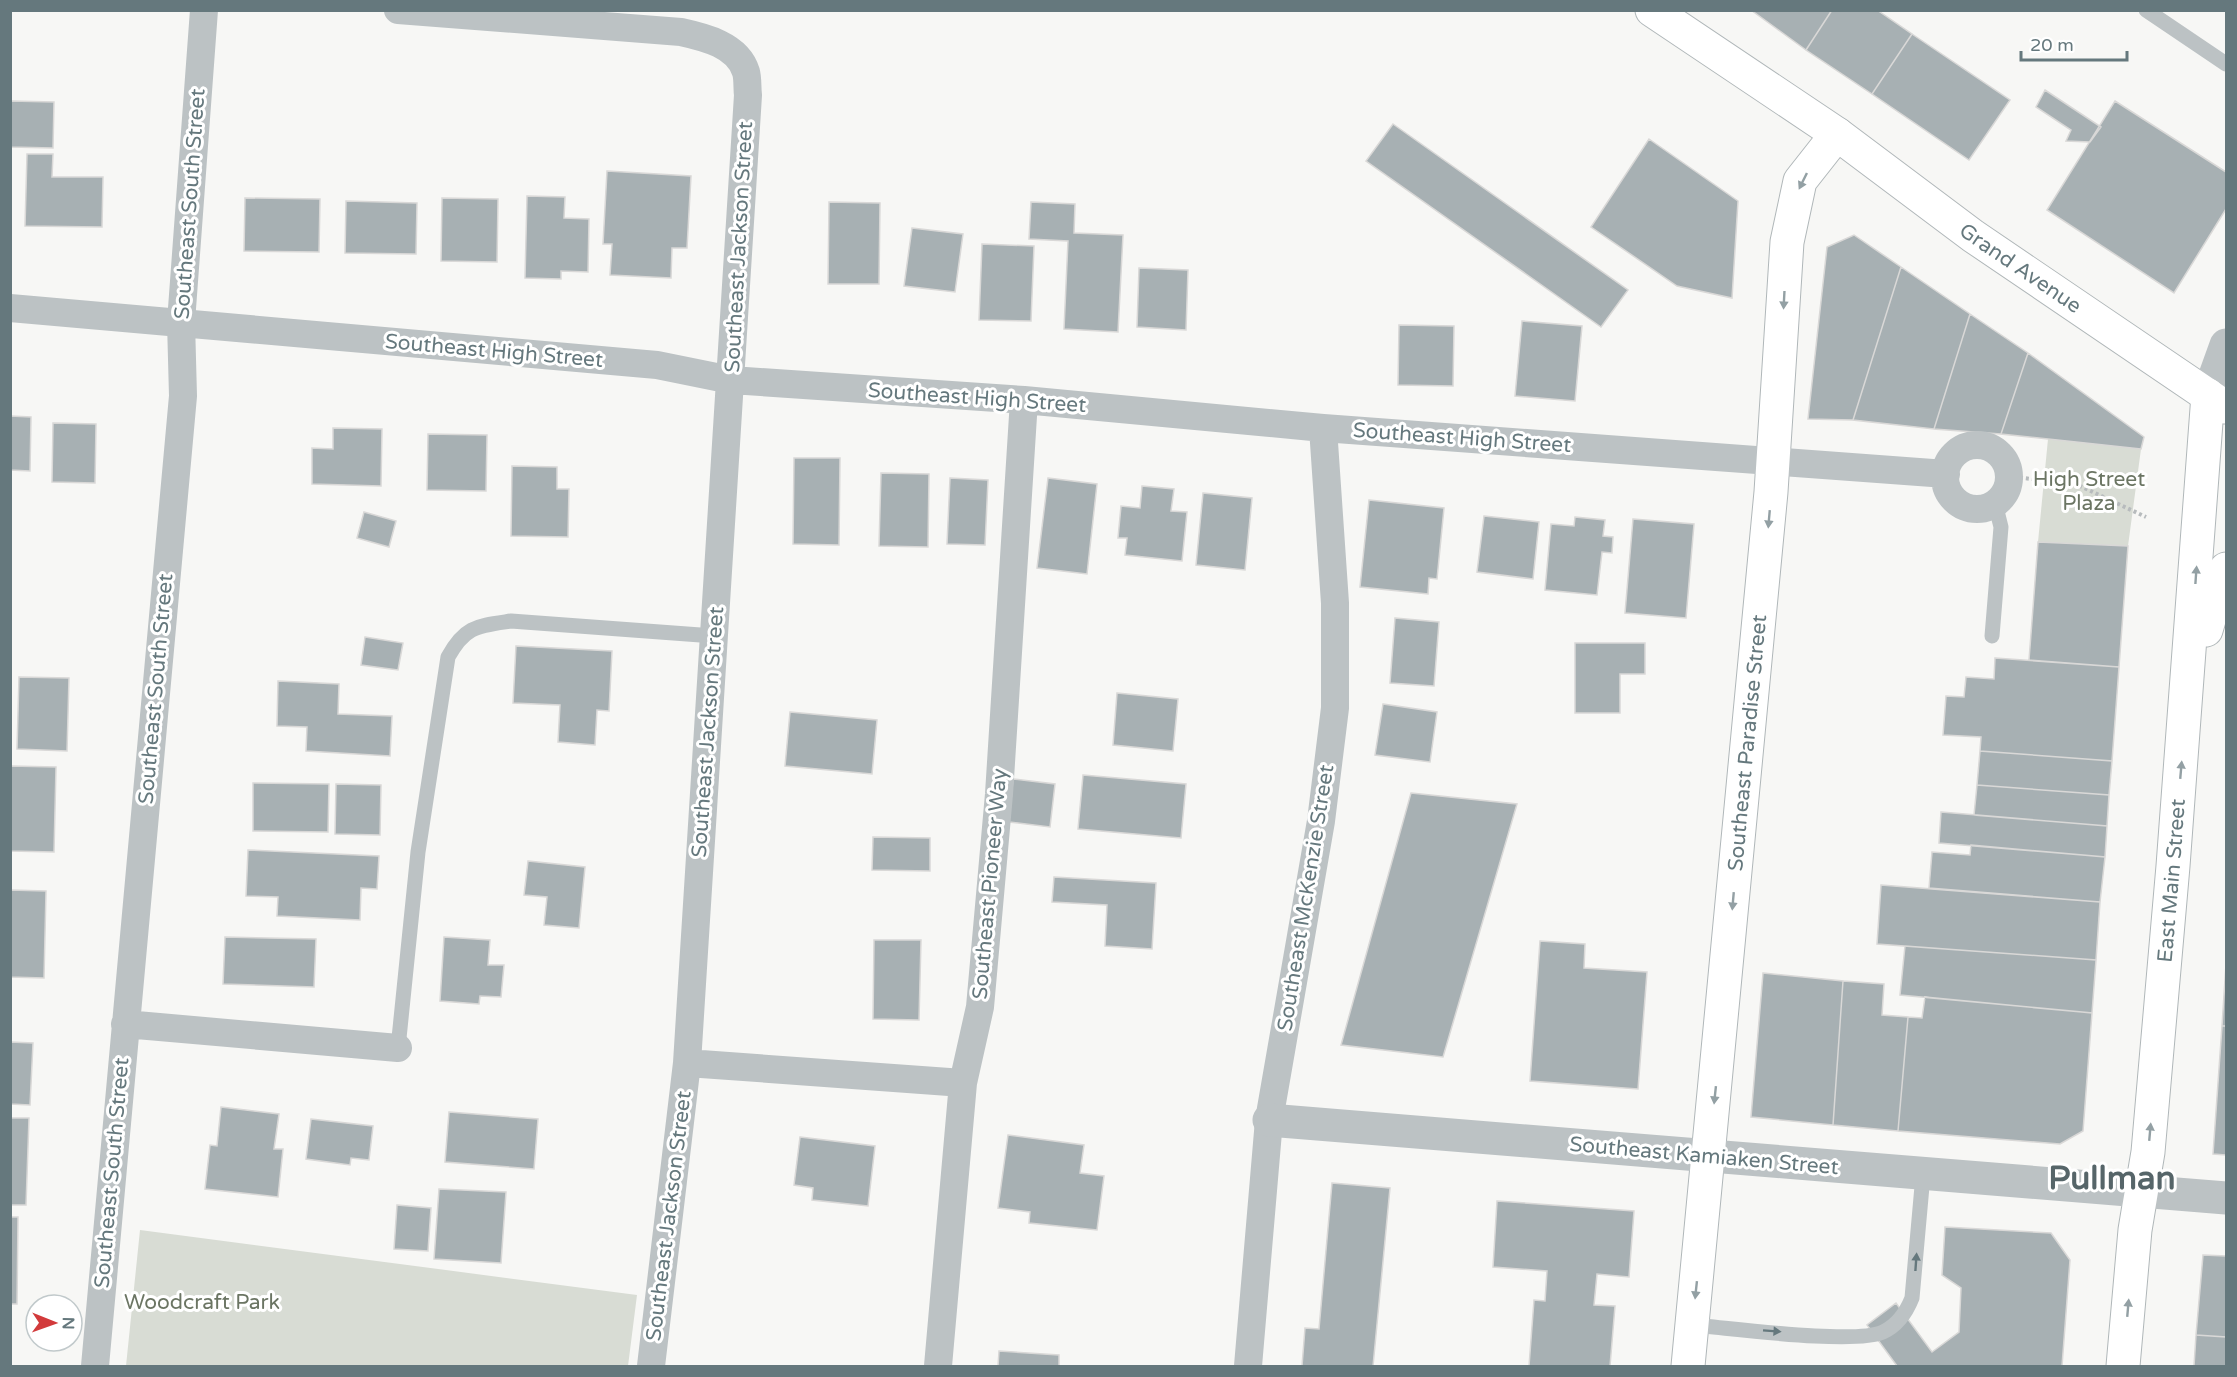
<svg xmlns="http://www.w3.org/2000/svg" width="2237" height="1377" viewBox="0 0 2237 1377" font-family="'Varela Round',sans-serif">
	<rect width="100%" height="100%" fill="#f7f7f5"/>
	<path fill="#d8dcd4" d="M2048 439 2141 449 2128 546 2038 542Z
		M140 1230 637 1295 628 1366H126Z"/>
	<path fill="#a7b0b3" stroke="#d9d8d7" stroke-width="1.5" d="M1751 10H1832L1806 50Z
		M1832 10H1877L1912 34 1872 94 1806 50Z
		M1912 34 2010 100 1969 160 1872 94Z
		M2045 90 2101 127 2090 142 2066 141 2071 130 2036 107Z
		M11 101 54 102 53 148 11 147Z
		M2115 101 2226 172V209L2174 293 2047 210Z
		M1393 124 1628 290 1601 327 1366 161Z
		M1649 139 1738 201 1732 298 1677 286 1591 227Z
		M27 154H53L52 177H103L102 227 25 226Z
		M607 171 691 176 687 248H672L671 278 610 275 612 244H603Z
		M527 196 565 197 564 218 589 219 588 272 561 271V279L525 278Z
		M245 198 320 199 319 252 244 251Z
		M442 198 498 199 497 262 441 261Z
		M346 201 417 203 416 254 345 253Z
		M829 202 880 203 879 284H828Z
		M1031 202 1075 204 1074 233 1123 235 1118 332 1064 329 1068 241 1029 239Z
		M912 228 963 234 955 292 904 286Z
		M1854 235 1901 267 1853 420 1808 419 1827 247Z
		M982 244 1034 246 1031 321 979 320Z
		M1901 267 1970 314 1934 429 1853 420Z
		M1139 268 1188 270 1186 330 1137 327Z
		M1970 314 2028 353 2001 434 1934 429Z
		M1522 321 1582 326 1575 401 1515 396Z
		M1399 325 1454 326 1453 386 1398 385Z
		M2028 353 2144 437 2141 449 2001 434Z
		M10 416 31 417 30 471 10 470Z
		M53 423 96 424 95 483 52 482Z
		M333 428 382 429 381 486 312 484V448L333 449Z
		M428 434 487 435 486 491 427 490Z
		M794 458H840L839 545 793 544Z
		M512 466 557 467V489H569L568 537 511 536Z
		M881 473 929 474 928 547 879 546Z
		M950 478 988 480 985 545 947 544Z
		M1048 478 1097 484 1087 574 1037 568Z
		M1142 486 1174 489 1171 511 1187 512 1182 561 1125 555 1127 538H1118L1121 506 1140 508Z
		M1203 493 1252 498 1245 570 1196 565Z
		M1369 500 1444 508 1437 579 1429 578 1428 594 1360 587Z
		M364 512 396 521 389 547 357 538Z
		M1484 516 1539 522 1533 579 1477 572Z
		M1575 517 1605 520 1603 536 1613 537 1612 553 1602 552 1597 595 1545 590 1551 524 1574 526Z
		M1633 519 1694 524 1686 618 1625 613Z
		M2038 542 2128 546 2119 667 2029 660Z
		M1395 618 1439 622 1434 686 1390 683Z
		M365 637 403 643 398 670 361 665Z
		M1575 643H1645V674H1620V713H1575Z
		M516 646 612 651 609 711 597 710 595 745 558 742 560 705 513 703Z
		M1995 658 2119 667 2112 761 1980 751 1981 737 1943 735 1946 696 1964 697 1966 677 1994 679Z
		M19 677 69 678 67 751 17 749Z
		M278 681 339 684 338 714 392 716 390 756 306 751 307 727 277 726Z
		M1117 693 1178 699 1173 751 1113 745Z
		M1383 704 1437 712 1430 762 1375 755Z
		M790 712 877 720 872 774 785 766Z
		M1980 751 2112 761 2109 795 1977 785Z
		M10 766 56 767 54 852 10 851Z
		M1083 775 1186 784 1181 838 1078 829Z
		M1013 779 1055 784 1050 827 1009 822Z
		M253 783 329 784 328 832 253 831Z
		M336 784 381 785 380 835 335 834Z
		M1977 785 2109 795 2107 826 1974 815Z
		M1411 793 1517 804 1443 1057 1341 1045Z
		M1941 812 2107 826 2105 857 1939 843Z
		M873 837 930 838V871L872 870Z
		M1971 845 2105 857 2100 902 1929 888 1932 852 1970 855Z
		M248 850 379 856 377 889 361 888 360 920 277 916 278 897 246 896Z
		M528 861 585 867 579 928 544 925 547 897 524 895Z
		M1054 877 1156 883 1152 949 1105 946 1107 905 1052 902Z
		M1881 885 2100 902 2096 960 1877 944Z
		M10 890 46 891 44 978 10 977Z
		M225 937 316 939 314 987 223 984Z
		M444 937 490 940 488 965H504L501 997 480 996 479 1004 440 1001Z
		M874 940H921L919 1020 873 1019Z
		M1540 941 1585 944 1584 968 1647 972 1638 1089 1530 1081Z
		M1905 946 2096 960 2092 1013 1900 995Z
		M2226 964V1026H2222Z
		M1763 973 1843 981 1833 1125 1751 1117Z
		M1843 981 1884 984 1882 1015 1908 1017 1898 1131 1833 1125Z
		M1925 997 2092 1013 2083 1131 2060 1144 1898 1131 1908 1017 1922 1018Z
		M2222 1026H2226V1155L2213 1154Z
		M10 1042 33 1043 30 1105 10 1104Z
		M221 1107 279 1114 274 1149H283L278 1197 205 1189 210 1145 217 1146Z
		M449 1112 538 1119 534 1169 445 1162Z
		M10 1118H29L26 1205H10Z
		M311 1119 373 1126 369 1160 351 1158 350 1165 306 1159Z
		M1008 1135 1084 1145 1080 1173 1104 1176 1097 1230 1029 1223 1030 1212 998 1208Z
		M800 1137 875 1146 868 1206 812 1200 813 1188 794 1185Z
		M1332 1183 1390 1188 1373 1366H1302L1305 1328 1319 1329Z
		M439 1189 506 1192 501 1263 434 1259Z
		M1497 1201 1634 1211 1629 1277 1597 1274 1594 1305 1615 1306 1610 1366H1529L1534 1300 1545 1301 1547 1271 1493 1267Z
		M397 1205 431 1208 428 1251 394 1249Z
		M10 1217H18L17 1304H10Z
		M1945 1227 2051 1233 2070 1260 2062 1366H1897L1867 1325 1896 1303 1932 1352 1959 1332 1961 1288 1942 1275Z
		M2203 1255 2226 1256V1337L2196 1335Z
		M2196 1335 2226 1337V1366H2194Z
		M999 1351 1059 1355V1366H998Z"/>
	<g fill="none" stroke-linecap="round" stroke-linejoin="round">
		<defs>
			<g id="primary">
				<path id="s1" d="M1652 10 1837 134 1973 236 2225 407"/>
				<path d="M2206 630 2221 579 2226 569"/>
				<path id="s2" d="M1688 1366 1771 492 1787 242 1800 181 1837 134"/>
				<path id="s3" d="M2123 1366 2135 1230 2148 1152 2173 866 2208 395"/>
			</g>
		</defs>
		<use href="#primary" stroke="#b0b7b9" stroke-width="35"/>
		<path stroke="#b7bbbd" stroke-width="4" stroke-dasharray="3 3" stroke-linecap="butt" d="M2008 476 2078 485 2146 517"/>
		<path stroke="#bcc2c4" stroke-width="15" d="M2146 10 2226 64
			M1992 636 2001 527 1995 503
			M398 1048 418 852 448 657C465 626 477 626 511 621L714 636
			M1692 1325C1731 1328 1854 1345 1883 1332 1898 1325 1906 1313 1912 1298L1923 1175"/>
		<path stroke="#bcc2c4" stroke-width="28" d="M398 10 681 32C704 37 738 45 746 72 748 79 747 88 748 95L687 1063 651 1366
			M10 308 657 365 731 380 1024 400 1323 428 1946 474
			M1945 477a32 32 0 1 1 64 0a32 32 0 1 1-64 0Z
			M125 1024 398 1048
			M687 1063 963 1083
			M95 1366 183 396 181 322 204 10
			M938 1366 963 1083 980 1007 999 794 1024 400
			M1248 1366 1269 1120 1321 821 1335 708V603L1323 428"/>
		<path stroke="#bcc2c4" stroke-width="33" d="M2208 395 2226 345
			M1269 1120 2226 1198"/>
		<use href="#primary" stroke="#fff" stroke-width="33"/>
	</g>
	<defs><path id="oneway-solid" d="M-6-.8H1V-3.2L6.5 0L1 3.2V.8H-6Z" transform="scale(1.5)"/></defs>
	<g fill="#93a0a4">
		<use href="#oneway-solid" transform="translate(1803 181) rotate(116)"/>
		<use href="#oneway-solid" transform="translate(1784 300) rotate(93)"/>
		<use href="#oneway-solid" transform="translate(1769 519) rotate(95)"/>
		<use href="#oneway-solid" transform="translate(2196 575) rotate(-86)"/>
		<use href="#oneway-solid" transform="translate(2181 770) rotate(-85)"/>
		<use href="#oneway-solid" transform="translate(1733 901) rotate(95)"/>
		<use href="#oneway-solid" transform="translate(1715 1095) rotate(96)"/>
		<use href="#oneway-solid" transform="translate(2150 1132) rotate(-85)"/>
		<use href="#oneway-solid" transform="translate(1696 1290) rotate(96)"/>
		<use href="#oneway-solid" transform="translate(2128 1308) rotate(-85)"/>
	</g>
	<g fill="#65787d">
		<use href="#oneway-solid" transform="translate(1916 1262) rotate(-86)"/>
		<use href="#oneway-solid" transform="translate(1772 1331) rotate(4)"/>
	</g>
	<g text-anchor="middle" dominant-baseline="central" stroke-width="6" stroke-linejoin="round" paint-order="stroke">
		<g font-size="21" fill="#65787d" stroke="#fff">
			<text transform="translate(190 204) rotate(-86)">Southeast South Street</text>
			<text transform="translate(739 247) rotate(-87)">Southeast Jackson Street</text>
			<text stroke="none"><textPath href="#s1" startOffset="450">Grand Avenue</textPath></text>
			<text transform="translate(494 351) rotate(5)">Southeast High Street</text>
			<text transform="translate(977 398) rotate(4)">Southeast High Street</text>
			<text transform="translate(1462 438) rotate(4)">Southeast High Street</text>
			<text transform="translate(156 689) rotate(-85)">Southeast South Street</text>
			<text transform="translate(708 732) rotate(-86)">Southeast Jackson Street</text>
			<text stroke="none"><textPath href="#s2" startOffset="626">Southeast Paradise Street</textPath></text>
			<text stroke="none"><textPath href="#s3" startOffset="488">East Main Street</textPath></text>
			<text transform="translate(990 884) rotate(-85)">Southeast Pioneer Way</text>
			<text transform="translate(1306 898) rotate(-81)">Southeast McKenzie Street</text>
			<text transform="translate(1704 1156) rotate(5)">Southeast Kamiaken Street</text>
			<text transform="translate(112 1173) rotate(-85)">Southeast South Street</text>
			<text transform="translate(669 1216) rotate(-83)">Southeast Jackson Street</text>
		</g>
		<g font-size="21" fill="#6b7563" stroke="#fff">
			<text x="2089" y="479">High Street<tspan x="2089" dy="24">Plaza</tspan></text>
			<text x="202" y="1302">Woodcraft Park</text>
		</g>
		<g font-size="33" font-weight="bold" fill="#566569" stroke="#fff">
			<text x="2112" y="1178">Pullman</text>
		</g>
	</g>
	<rect width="2237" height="1377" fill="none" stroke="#65787d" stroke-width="24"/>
	<g transform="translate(54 1323) rotate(91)"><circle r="28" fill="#ffffff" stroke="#c1c9cb" stroke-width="1.5"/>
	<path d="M0-4.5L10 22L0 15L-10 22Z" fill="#d23a3b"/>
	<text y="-9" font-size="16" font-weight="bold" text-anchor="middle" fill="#65787d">N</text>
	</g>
	<path d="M2021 51v9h106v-9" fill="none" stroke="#65787d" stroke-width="3"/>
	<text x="2030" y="51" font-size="18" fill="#65787d" stroke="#ffffff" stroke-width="4.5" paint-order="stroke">20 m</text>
</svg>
